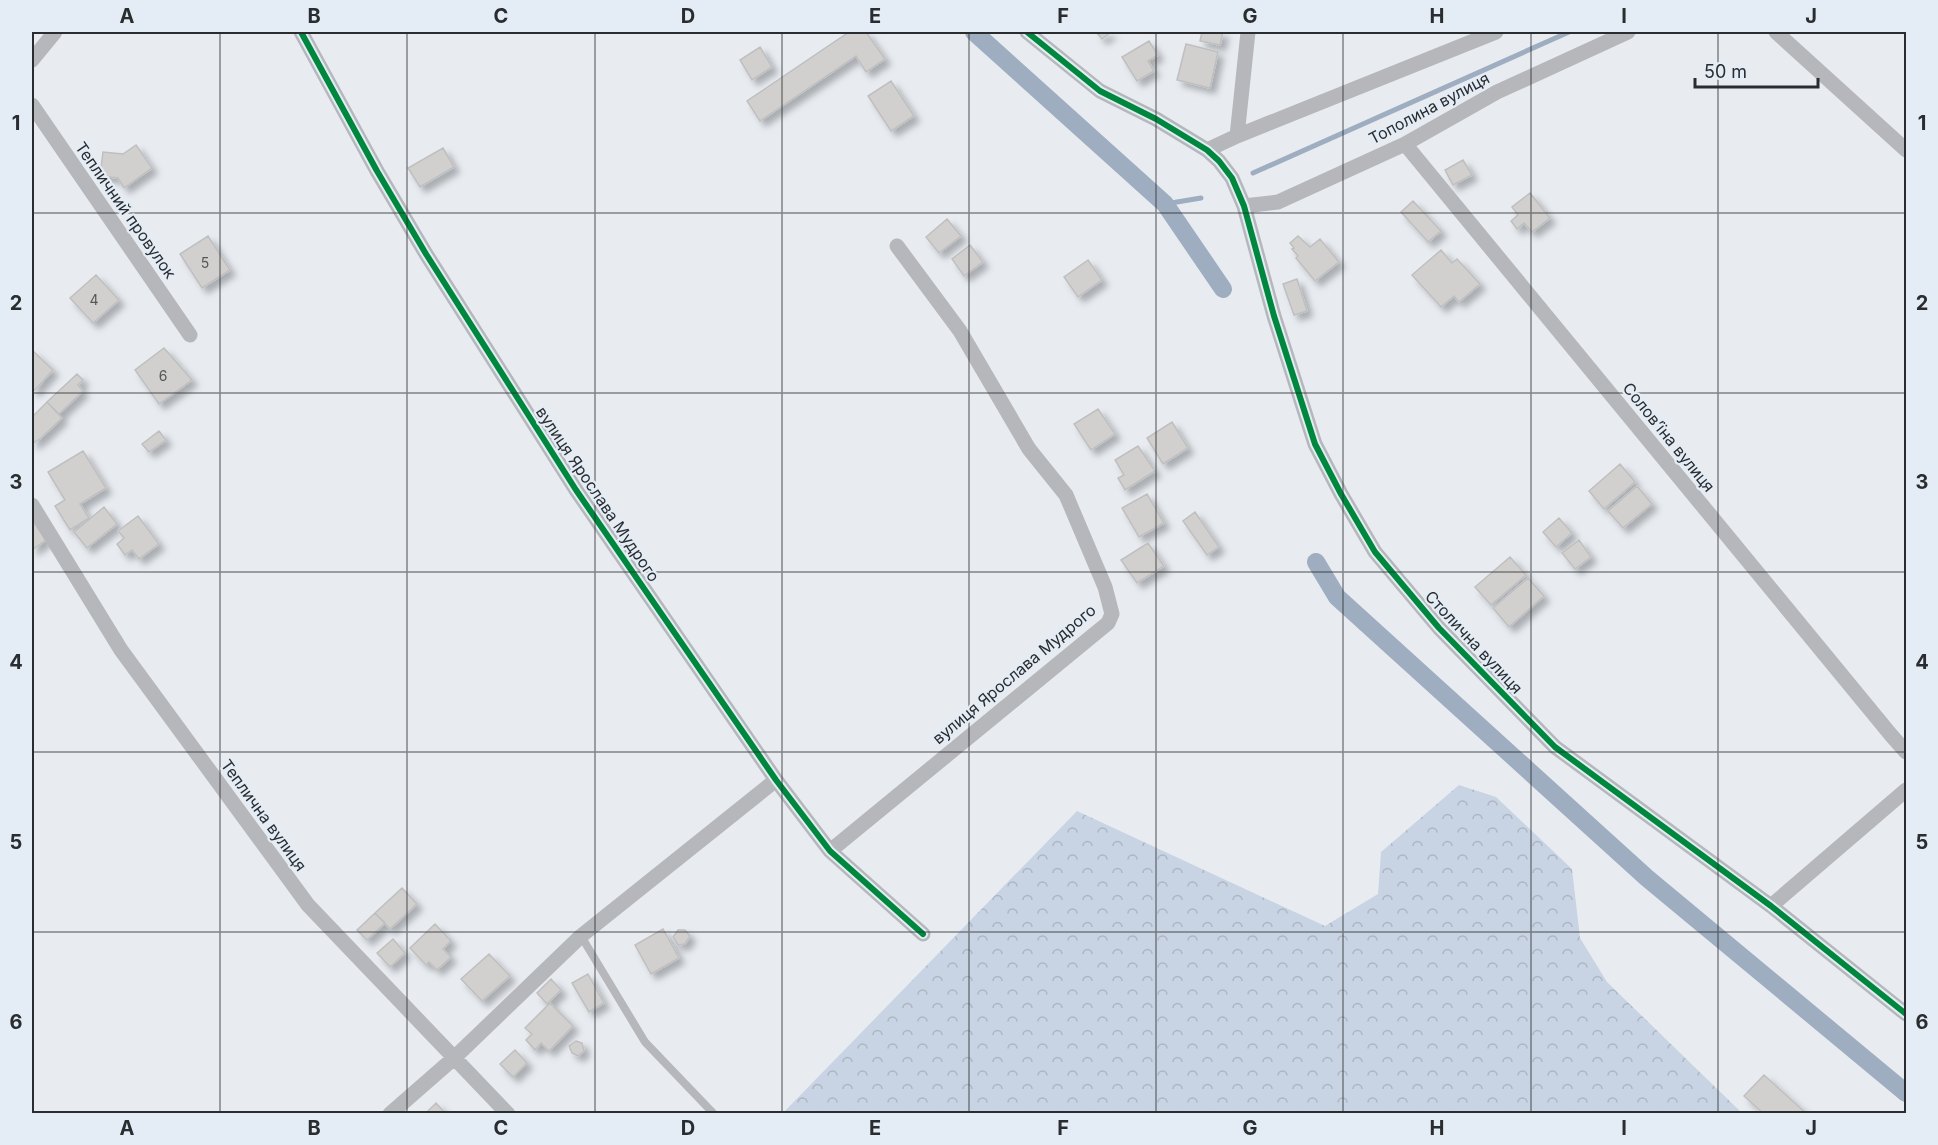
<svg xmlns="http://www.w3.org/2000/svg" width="1938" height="1145" viewBox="0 0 1938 1145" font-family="Inter,sans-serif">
	<defs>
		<pattern id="forest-crowns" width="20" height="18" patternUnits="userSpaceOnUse" patternTransform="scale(1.5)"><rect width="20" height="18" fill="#c8d4e3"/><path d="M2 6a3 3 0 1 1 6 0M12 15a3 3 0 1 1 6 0" fill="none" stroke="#acb6c3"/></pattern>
		<filter id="shadow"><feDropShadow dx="5.5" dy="5.5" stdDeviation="3" flood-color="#0004"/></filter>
	</defs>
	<rect width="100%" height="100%" fill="#e8ecf1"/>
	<path fill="url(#forest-crowns)" d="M1459 785 1496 797 1572 869 1580 938 1607 982 1742 1113H783L1077 811 1325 926 1378 894 1381 852Z"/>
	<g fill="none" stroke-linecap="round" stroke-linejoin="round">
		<path stroke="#9eadbf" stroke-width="5" d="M1253 173 1569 32
			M1165 204 1201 198"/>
		<path stroke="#9eadbf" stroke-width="18" d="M974 32 1165 204 1223 289
			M1316 562 1337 597 1647 878 1906 1093"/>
	</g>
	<path fill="#d2d0ce" stroke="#bfbfc0" stroke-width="1.5" filter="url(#shadow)" d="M849 32H866L885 59 866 72 856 56 760 121 747 101Z
		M1096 32H1111L1102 39Z
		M1202 32H1223L1220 45 1200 41Z
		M1149 41 1158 55 1148 61 1154 71 1137 81 1122 57Z
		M1186 44 1218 52 1210 88 1177 80Z
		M760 47 772 67 752 80 740 60Z
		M891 81 914 116 891 131 868 96Z
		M136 145 152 168 124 188 118 178 100 176 103 152 123 154Z
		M443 148 454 167 420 187 408 168Z
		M1463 160 1472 175 1453 185 1445 170Z
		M1530 193 1550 218 1532 232 1524 223 1517 229 1511 221 1518 215 1512 207Z
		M1413 201 1441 231 1428 242 1401 212Z
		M947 219 961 236 939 253 926 237Z
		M208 236 230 270 202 288 180 254Z
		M1298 236 1310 247 1320 239 1339 262 1315 281 1296 258 1298 256 1292 249 1294 248 1290 243Z
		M970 245 983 262 964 276 952 259Z
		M1441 250 1452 263 1457 259 1480 284 1459 302 1454 296 1441 307 1412 275Z
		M1088 260 1102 280 1078 297 1064 277Z
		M96 275 119 300 93 323 70 298Z
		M1297 279 1307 311 1294 315 1283 284Z
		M164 348 192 380 159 404 135 370Z
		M32 350 53 370 35 390 32 391Z
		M77 374 83 380 78 385 83 391 59 414 47 402Z
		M47 402 62 418 41 438 32 444V417Z
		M1098 409 1115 434 1091 450 1074 424Z
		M1172 422 1188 448 1163 464 1147 438Z
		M159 431 166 440 149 452 142 444Z
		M1138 446 1155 471 1125 490 1118 478 1124 475 1115 460Z
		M83 451 106 488 80 504 89 518 70 530 55 506 65 500 48 472Z
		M1620 464 1635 482 1604 509 1589 491Z
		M1637 486 1652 504 1623 528 1608 511Z
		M1147 494 1164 523 1139 537 1122 508Z
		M104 507 117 524 87 548 74 532Z
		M1195 512 1219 547 1207 555 1183 521Z
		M138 516 159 544 139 559 132 550 125 555 117 544 124 538 118 531Z
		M1559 518 1572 533 1556 547 1543 532Z
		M33 521 46 540 32 550V522Z
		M1579 540 1591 557 1575 569 1562 553Z
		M1148 543 1164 566 1137 583 1121 560Z
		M1510 557 1526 575 1491 605 1475 587Z
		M1528 578 1544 596 1509 627 1493 608Z
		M402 888 417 904 390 929 375 913Z
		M375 913 385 923 367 940 357 930Z
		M435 924 451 941 443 949 451 957 437 970 429 962 426 965 410 948Z
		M663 929 679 958 651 974 635 945Z
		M678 930H685L690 936 685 944 678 945 673 937Z
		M393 939 405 953 390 967 377 953Z
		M489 954 510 976 482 1001 461 979Z
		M588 974 604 1003 589 1012 572 983Z
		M551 979 561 990 547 1004 537 993Z
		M550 1003 573 1026 549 1051 541 1043 535 1050 526 1040 532 1034 525 1028Z
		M576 1041 582 1043 584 1051 578 1056 572 1053 569 1046Z
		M515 1050 527 1063 513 1077 500 1064Z
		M1764 1075 1807 1114H1764L1744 1096Z
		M436 1103 446 1114H425Z"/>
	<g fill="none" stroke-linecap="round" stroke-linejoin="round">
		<path stroke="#b6b7ba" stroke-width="8" d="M581 936 645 1042 714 1114"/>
		<path stroke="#b6b7ba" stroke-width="15" d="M301 32 377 171 426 254 576 490 776 780 830 851 923 934
			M1027 32 1100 91 1156 119 1207 150 1219 161 1232 178 1244 206 1274 316 1315 444 1341 494 1375 552 1439 628 1555 747 1771 906 1906 1014
			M1776 32 1906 150
			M32 60 55 32
			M32 105 190 335
			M1237 136 1248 32
			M1405 144 1891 735 1906 752
			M1207 150 1237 136 1496 32
			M1244 206 1278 202 1405 144 1497 92 1628 32
			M32 505 121 650 308 905 508 1114
			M830 851 1108 623 1112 614 1105 587 1066 495 1029 449 960 331 897 246
			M1771 906 1906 790
			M390 1114 454 1058 581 936 776 780"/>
		<defs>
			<path id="cycleway" d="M301 32 377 171 426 254 576 490 776 780 830 851 923 934
				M1027 32 1100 91 1156 119 1207 150 1219 161 1232 178 1244 206 1274 316 1315 444 1341 494 1375 552 1439 628 1555 747 1771 906 1906 1014"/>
		</defs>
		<use href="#cycleway" stroke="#e4ecf5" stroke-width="10"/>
		<use href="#cycleway" stroke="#00873e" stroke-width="6"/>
	</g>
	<path fill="none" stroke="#2a2d30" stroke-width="1.5" stroke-opacity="0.55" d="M220 32V1114M407 32V1114M595 32V1114M782 32V1114M969 32V1114M1156 32V1114M1343 32V1114M1531 32V1114M1718 32V1114M32 213H1906M32 393H1906M32 572H1906M32 752H1906M32 932H1906"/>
	<g text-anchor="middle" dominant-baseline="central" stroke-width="4.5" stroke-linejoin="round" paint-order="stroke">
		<g font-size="14" fill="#545658">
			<text x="205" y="262">5</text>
			<text x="94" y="299">4</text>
			<text x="163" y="375">6</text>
		</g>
		<g font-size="16" fill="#2a2d30" stroke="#e4ecf5">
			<text transform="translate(1429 108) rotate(-28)">Тополина вулиця</text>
			<text transform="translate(126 210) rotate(55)">Тепличний провулок</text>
			<text transform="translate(1669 437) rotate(51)">Соловʼїна вулиця</text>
			<text transform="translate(598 494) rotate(56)">вулиця Ярослава Мудрого</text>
			<text transform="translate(1474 642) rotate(47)">Столична вулиця</text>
			<text transform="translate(1014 674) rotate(-40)">вулиця Ярослава Мудрого</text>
			<text transform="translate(264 815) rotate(54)">Теплична вулиця</text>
		</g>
	</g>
	<rect width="1938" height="1145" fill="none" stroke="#e4ecf5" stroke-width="66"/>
	<path d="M1695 78v9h123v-9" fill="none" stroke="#2a2d30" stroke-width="3"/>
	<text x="1704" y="78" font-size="18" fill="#2a2d30" stroke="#e4ecf5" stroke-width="4.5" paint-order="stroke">50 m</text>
	<rect x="33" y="33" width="1872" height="1079" fill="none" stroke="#2a2d30" stroke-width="2"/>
	<g font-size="20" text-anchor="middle" font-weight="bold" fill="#2a2d30">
		<text x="127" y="23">A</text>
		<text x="314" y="23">B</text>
		<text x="501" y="23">C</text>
		<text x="688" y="23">D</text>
		<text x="875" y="23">E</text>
		<text x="1063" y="23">F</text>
		<text x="1250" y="23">G</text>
		<text x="1437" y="23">H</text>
		<text x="1624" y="23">I</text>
		<text x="1811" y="23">J</text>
		<text x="16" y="130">1</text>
		<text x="1922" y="130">1</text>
		<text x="16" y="310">2</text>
		<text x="1922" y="310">2</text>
		<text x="16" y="489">3</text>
		<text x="1922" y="489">3</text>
		<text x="16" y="669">4</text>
		<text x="1922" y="669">4</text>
		<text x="16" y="849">5</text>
		<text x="1922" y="849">5</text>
		<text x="16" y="1029">6</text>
		<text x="1922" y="1029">6</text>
		<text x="127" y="1135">A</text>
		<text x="314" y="1135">B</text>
		<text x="501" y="1135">C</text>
		<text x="688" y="1135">D</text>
		<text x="875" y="1135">E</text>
		<text x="1063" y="1135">F</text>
		<text x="1250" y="1135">G</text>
		<text x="1437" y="1135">H</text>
		<text x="1624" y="1135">I</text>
		<text x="1811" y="1135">J</text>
	</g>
</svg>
